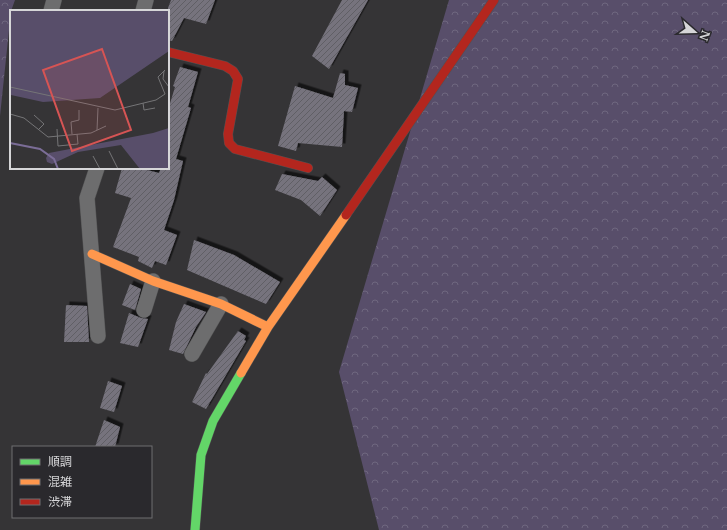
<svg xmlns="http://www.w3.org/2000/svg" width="727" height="530" viewBox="0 0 727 530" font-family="'Libre Baskerville','Noto Sans JP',serif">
	<defs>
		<pattern id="forest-crowns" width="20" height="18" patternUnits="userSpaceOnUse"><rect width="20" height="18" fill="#584e6a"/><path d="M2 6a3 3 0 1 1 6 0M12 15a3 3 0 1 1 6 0" fill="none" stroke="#6f677f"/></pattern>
		<pattern id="building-hatch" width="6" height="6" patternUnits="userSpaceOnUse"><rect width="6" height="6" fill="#76737d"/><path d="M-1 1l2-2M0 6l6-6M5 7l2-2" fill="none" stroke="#605f65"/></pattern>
		<filter id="shadow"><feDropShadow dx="3.5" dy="-3.5" stdDeviation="0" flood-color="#0009"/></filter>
	</defs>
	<rect width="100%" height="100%" fill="#353436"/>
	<path fill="url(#forest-crowns)" d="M0 0H15L11 11 0 116Z
		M449 0H727V530H379L339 372Z"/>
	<path fill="url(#building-hatch)" filter="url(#shadow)" d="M171 0H215L206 24 184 18 172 41 168 40V8Z
		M342 0H368L329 69 312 56Z
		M180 67 198 72 188 107 191 108 176 159 183 161 174 200 164 230 177 235 166 265 155 261 152 268 138 261 139 257 113 247 131 198 115 193 122 168H139L159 173 161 168H168V110L175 87 173 86Z
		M340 73 345 74V85L358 88 352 112 344 111 342 147 298 143 296 151 278 146 295 86 333 98Z
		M282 174 318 181 322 177 337 190 320 216 301 200 275 190Z
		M194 240 234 255 280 282 266 304 187 270Z
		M130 284 141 289 135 310 122 305Z
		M184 304 206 312 196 327 183 354 169 350 176 322Z
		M66 305 87 306 89 342H64Z
		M129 313 141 318 148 319 138 347 120 343Z
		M238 331 246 336 244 340 246 341 206 409 192 402 206 373 207 374Z
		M108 381 122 386 114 412 100 408Z
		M104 420 120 427 115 447H95Z"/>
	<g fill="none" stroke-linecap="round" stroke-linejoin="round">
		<defs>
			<path id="street" d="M51 11 54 0
				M143 11 146 0
				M97 168 87 198 98 336
				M144 310 153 281
				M192 354 221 304"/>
			<path id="fast" d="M195 530 201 455 213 421 241 373"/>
			<path id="slow" d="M92 254 153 281 221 304 268 327
				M241 373 268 327 346 215"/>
			<path id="jam" d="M168 52 225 66 233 71 238 79 228 134 229 143 235 149 308 168
				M346 215 494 0"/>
		</defs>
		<use href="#street" stroke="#515152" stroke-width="16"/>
		<use href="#fast" stroke="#515152" stroke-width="10"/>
		<use href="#slow" stroke="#515152" stroke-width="10"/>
		<use href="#jam" stroke="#515152" stroke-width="10"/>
		<use href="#street" stroke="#6d6d6e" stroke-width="15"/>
		<use href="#fast" stroke="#63d668" stroke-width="9"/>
		<use href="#slow" stroke="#ff974d" stroke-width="9"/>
		<use href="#jam" stroke="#b3261e" stroke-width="9"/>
	</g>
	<g transform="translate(10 10)">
		<rect width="159" height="159" fill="#353436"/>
		<path d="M0 0H159V41L90 88 33 92 1 85ZM159 118V159H130L111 135 68 142 42 154 37 152 36 148 39 143 143 123Z" fill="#584e6a"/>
		<path fill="none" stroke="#7b6d97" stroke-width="2" d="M0 133 30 139 44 149 48 159"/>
		<path fill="none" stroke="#757577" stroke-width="1" d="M154 61 153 69 159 77M0 77 105 100 146 90 155 84 148 67 155 60M133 93 134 100 145 98M0 104 14 108 38 127 81 123 96 116M24 105 34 114 29 119M47 119 48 136 68 134 67 124M87 120 88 98M62 124 61 112 69 110V100M99 141 108 159M83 146 90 159"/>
		<path fill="#d65454" fill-opacity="0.15" stroke="#d65454" stroke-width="2" d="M92 39 121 120 62 141 33 60Z"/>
		<rect width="159" height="159" fill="none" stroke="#d6d6d8" stroke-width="2"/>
	</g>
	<rect x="12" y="446" width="140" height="72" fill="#2a292d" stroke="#6f6e71"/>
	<rect x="20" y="459" width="20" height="6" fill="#63d668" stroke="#6f6e71"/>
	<text x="48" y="466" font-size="12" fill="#d6d6d8">順調</text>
	<rect x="20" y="479" width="20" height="6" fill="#ff974d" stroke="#6f6e71"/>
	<text x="48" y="486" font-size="12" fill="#d6d6d8">混雑</text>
	<rect x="20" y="499" width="20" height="6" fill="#b3261e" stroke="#6f6e71"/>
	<text x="48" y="506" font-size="12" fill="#d6d6d8">渋滞</text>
	<g transform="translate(695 32) rotate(110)" stroke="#2a292d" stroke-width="3" paint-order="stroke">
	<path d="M0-3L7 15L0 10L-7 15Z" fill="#d6d6d8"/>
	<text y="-6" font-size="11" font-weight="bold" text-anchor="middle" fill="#d6d6d8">N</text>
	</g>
</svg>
